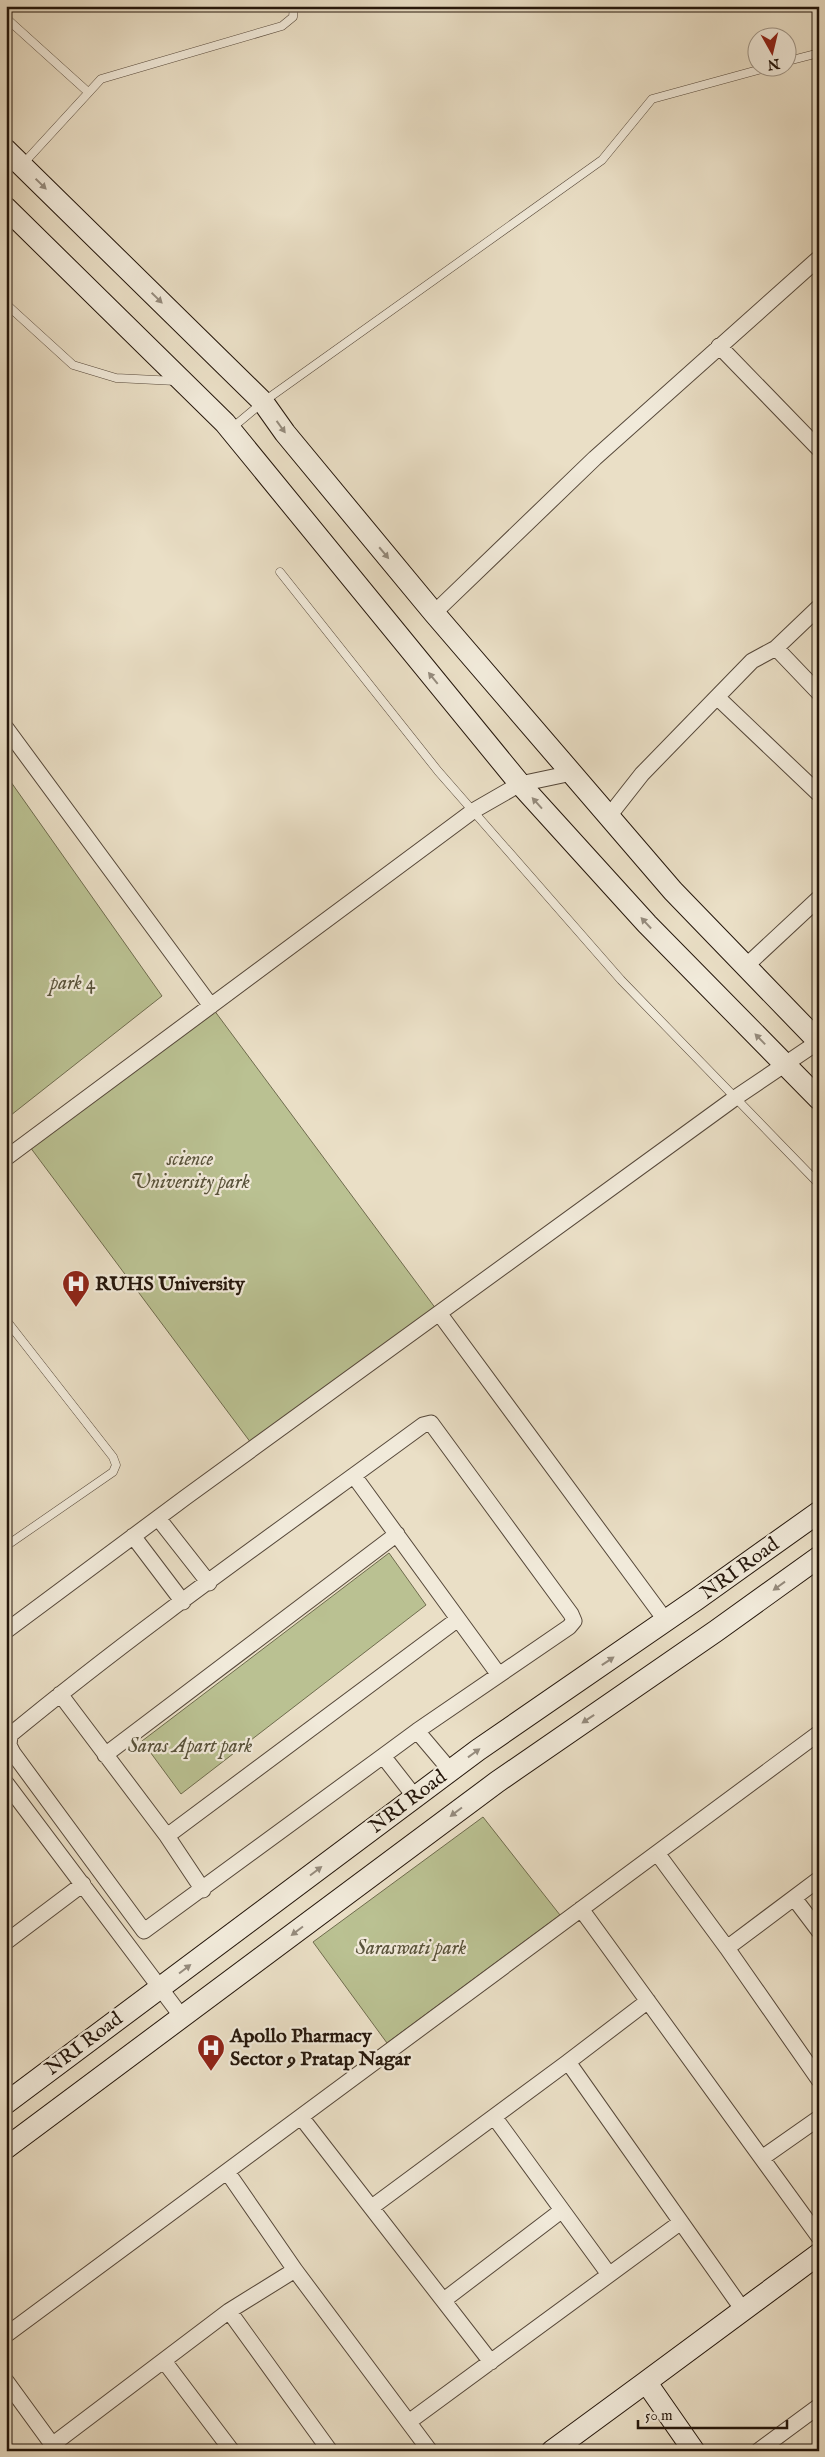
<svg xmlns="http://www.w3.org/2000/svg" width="825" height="2457" viewBox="0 0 825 2457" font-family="'IM FELL English',serif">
	<rect width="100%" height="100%" fill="#eadfc6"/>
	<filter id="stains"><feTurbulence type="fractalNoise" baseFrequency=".004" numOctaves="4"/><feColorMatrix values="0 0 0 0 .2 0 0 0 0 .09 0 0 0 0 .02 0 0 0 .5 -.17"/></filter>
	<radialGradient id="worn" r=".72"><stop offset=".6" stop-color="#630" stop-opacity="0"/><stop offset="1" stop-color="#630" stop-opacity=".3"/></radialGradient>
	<path fill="#bac192" stroke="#6f6c4e" d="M6 775 162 996 6 1119Z
		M211 1006 439 1313 254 1447 27 1143Z
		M389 1553 426 1605 181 1794 142 1741Z
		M483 1817 560 1915 387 2043 313 1942Z"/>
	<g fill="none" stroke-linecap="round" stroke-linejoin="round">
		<defs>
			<path id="lane" d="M6 18 88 92
				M788 61 819 53
				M22 165 101 79 282 26 293 17 294 6
				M6 304 73 365 116 378 176 381
				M232 428 263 402 602 160 652 99 765 68
				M280 572 438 771 621 980 819 1184
				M6 1320 113 1457 116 1465 113 1472 6 1546"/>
			<path id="street" d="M719 346 819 449
				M434 613 595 458 819 258
				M776 648 819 693
				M717 697 819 794
				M6 728 211 1006
				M609 816 642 774 752 661 776 648 819 607
				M747 965 819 898
				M6 1158 473 811 520 784 572 773
				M439 1313 666 1621
				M354 1476 499 1675
				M158 1518 209 1583
				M133 1536 183 1602
				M6 1631 186 1497 735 1098 818 1042
				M60 1694 167 1836 203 1890
				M105 1755 397 1534
				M383 1756 417 1731
				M6 1783 182 2017
				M415 1797 383 1756 144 1931 13 1753 9 1745 10 1735C142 1626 284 1527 423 1425L431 1423 571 1614 574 1621 569 1627 417 1731 450 1770
				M167 1836 458 1619
				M657 1853 727 1948 819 1879
				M794 1898 819 1931
				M581 1909 819 2237
				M6 1942 83 1884
				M727 1948 819 2080
				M648 2001 568 2062 743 2310
				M301 2117 491 2362
				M495 2118 608 2273
				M762 2158 819 2118
				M228 2173 295 2270 430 2451
				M372 2207 568 2062
				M295 2270 229 2311 330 2451
				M444 2300 561 2211
				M6 2335 819 1733
				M164 2361 232 2451
				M6 2381 57 2451
				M410 2421 681 2222
				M52 2445 229 2311
				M758 2451 819 2406"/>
			<path id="secondary" d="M6 150 263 402 285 433 434 613 673 891 819 1042
				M6 208 225 423 520 784 647 924 819 1099
				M6 2103 478 1750 697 1599 819 1512
				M6 2148 497 1782 716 1631 819 1557
				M646 2382 819 2254
				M552 2451 646 2382 694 2451"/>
		</defs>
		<use href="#lane" stroke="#56483a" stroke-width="9"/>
		<use href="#street" stroke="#56483a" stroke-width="17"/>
		<use href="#secondary" stroke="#24160b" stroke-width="23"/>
		<use href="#lane" stroke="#f1eada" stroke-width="8"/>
		<use href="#street" stroke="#f1eada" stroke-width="15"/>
		<use href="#secondary" stroke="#f1eada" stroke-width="21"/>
	</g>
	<defs><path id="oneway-solid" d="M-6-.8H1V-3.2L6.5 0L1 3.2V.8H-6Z" transform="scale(1.25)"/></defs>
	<g fill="#958b7d">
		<use href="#oneway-solid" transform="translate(41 184) rotate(44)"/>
		<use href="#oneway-solid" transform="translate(157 298) rotate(44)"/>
		<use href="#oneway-solid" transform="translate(281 427) rotate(54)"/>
		<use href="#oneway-solid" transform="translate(384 553) rotate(50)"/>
		<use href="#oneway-solid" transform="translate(433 678) rotate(-129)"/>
		<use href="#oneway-solid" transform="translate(537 803) rotate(-132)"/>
		<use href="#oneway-solid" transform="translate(646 923) rotate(-133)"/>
		<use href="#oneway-solid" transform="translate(760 1039) rotate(-134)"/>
		<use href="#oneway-solid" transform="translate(779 1586) rotate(144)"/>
		<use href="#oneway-solid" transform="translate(608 1661) rotate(-34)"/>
		<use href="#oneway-solid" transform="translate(588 1719) rotate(146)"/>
		<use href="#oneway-solid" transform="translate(474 1753) rotate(-36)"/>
		<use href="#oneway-solid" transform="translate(456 1812) rotate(143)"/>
		<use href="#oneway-solid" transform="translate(316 1871) rotate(-37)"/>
		<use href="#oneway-solid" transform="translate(297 1931) rotate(143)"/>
		<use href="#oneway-solid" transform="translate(185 1969) rotate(-37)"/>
	</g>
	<defs>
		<symbol id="hospital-pin" viewBox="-11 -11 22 30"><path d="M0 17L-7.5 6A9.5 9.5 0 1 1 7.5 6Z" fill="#8f2418" stroke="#f1eada"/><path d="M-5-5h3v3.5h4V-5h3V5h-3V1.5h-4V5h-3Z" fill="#fff"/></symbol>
	</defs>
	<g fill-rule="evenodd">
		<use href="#hospital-pin" x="60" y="1268" width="32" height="43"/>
		<use href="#hospital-pin" x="195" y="2032" width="32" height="43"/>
	</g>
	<g text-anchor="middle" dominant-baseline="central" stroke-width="4.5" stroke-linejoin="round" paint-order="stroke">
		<g font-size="20" font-style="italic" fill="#58523a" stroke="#f1eada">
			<text x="73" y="983">park 4</text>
			<text x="190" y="1159">science<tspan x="190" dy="23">University park</tspan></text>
			<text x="190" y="1746">Saras Apart park</text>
			<text x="411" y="1948">Saraswati park</text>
		</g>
		<g font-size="20" font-weight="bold" fill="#24160b" stroke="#f1eada" text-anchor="start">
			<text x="95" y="1284">RUHS University</text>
			<text x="230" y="2036">Apollo Pharmacy<tspan x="230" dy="23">Sector 9 Pratap Nagar</tspan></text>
		</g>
		<g font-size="20" fill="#24160b" stroke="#f1eada">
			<text transform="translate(740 1569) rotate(-36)">NRI Road</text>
			<text transform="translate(408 1802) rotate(-37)">NRI Road</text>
			<text transform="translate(84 2044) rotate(-37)">NRI Road</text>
		</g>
	</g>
	<rect width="825" height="2457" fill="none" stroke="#eadfc6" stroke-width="25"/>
	<rect x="8" y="8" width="810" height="2442" fill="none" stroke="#24160b" stroke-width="2.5"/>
	<rect x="12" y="12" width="800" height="2432" fill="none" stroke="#24160b"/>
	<g transform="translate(772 52) rotate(172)"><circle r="24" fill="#f1eada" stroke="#9f9587"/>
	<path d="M0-4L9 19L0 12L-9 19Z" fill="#8f2418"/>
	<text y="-8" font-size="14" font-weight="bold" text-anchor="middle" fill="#24160b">N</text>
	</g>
	<path d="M638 2420v8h149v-8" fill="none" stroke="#24160b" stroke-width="2.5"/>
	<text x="645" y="2420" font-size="15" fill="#24160b" stroke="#f1eada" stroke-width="4" paint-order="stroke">50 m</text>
	<rect width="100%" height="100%" filter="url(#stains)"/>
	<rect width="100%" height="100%" fill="url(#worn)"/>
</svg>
